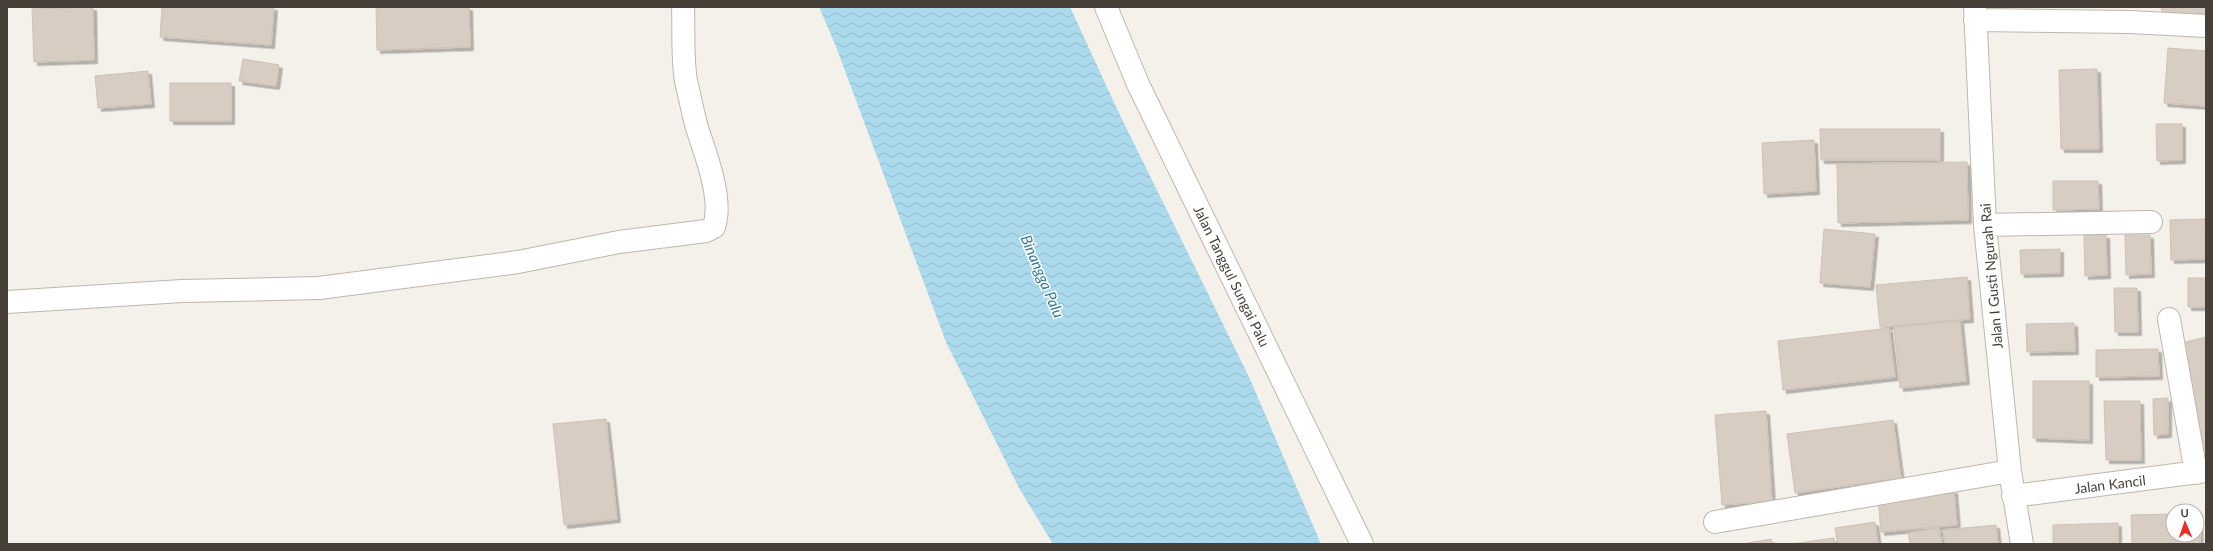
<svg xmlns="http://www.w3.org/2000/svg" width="2213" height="551" viewBox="0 0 2213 551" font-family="Lato,sans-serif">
	<defs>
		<pattern id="water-waves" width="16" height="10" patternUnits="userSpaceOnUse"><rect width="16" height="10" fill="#abdaec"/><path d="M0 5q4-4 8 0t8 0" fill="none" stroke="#94bccb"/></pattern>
		<filter id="shadow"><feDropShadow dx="3.5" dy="3.5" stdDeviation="0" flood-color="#0004"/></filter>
	</defs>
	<rect width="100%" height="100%" fill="#f4f0ea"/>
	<path fill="url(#water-waves)" d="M819 7H1070L1118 111 1249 377 1321 544H1053L1019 488 946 342 835 44Z"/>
	<path fill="#d8cdc3" stroke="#cfc1b4" filter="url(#shadow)" d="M93 7 94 60 34 62 32 9Z
		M162 7H274L271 45 160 37Z
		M376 7H469L470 47 377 50Z
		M2161 7H2206V14L2162 15Z
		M2168 48 2206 51V106L2164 103Z
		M243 59 279 65 276 86 239 81Z
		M2097 69 2099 149H2061L2059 70Z
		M148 71 151 104 98 108 95 76Z
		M170 83H231V121H170Z
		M2156 124H2182V160L2157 161Z
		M1820 129H1940V160H1821Z
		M1814 140 1816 191 1764 194 1762 143Z
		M1967 162 1968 220 1838 223 1837 164Z
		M2053 181H2098L2099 209 2053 210Z
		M2205 219 2206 259 2171 260 2170 220Z
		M1824 229 1875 234 1870 287 1820 283Z
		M2084 235H2106L2107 275 2085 276Z
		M2125 235H2150L2151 274 2126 275Z
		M2060 249V273L2021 274 2020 250Z
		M1967 277 1970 319 1880 327 1876 285Z
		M2188 278H2206V307H2188Z
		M2114 288H2137L2138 332H2115Z
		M1960 321 1966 381 1900 388 1894 327Z
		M2074 323 2075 351 2027 352 2026 324Z
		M1889 328 1895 377 1783 390 1778 341Z
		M2206 337V450H2204L2181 343Z
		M2158 349 2159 376 2096 377V350Z
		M2033 381H2089V440L2033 438Z
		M2168 398V434L2154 435 2153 399Z
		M2104 401H2140L2141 460H2106Z
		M1766 411 1772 501 1722 505 1715 415Z
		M606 419 617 519 564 525 553 424Z
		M1893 420 1901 478 1795 493 1787 434Z
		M1954 490 1957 525 1881 532 1878 498Z
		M2197 513H2199L2200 544H2132L2131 515 2173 514V535H2197Z
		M1875 522 1878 544H1838L1835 528Z
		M2118 523V544H2053V525Z
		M1996 525 1998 544H1945L1943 530Z
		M1939 528 1942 544H1910L1908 533Z
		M1834 538 1835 544H1791Z
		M1771 539 1772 544H1742Z"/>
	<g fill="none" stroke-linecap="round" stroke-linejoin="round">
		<defs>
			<path id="minor" d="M1106 7 1138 84 1362 544
				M1975 7 1985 225 2010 471 2022 544
				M1975 20 2130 22 2206 26
				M1985 225 2151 222
				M7 302 182 291 319 288 518 262 619 242 706 231 714 227C723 200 707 158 698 131 693 115 690 97 686 81 682 57 684 31 683 7
				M2169 319 2196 473
				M2013 496 2206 471
				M1715 522 2010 471"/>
		</defs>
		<use href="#minor" stroke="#bfb6ad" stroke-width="24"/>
		<use href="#minor" stroke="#fff" stroke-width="22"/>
	</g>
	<g text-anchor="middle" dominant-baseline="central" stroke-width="3" stroke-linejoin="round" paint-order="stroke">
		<g font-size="14" fill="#474038" stroke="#fff">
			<text transform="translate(1232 276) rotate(64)">Jalan Tanggul Sungai Palu</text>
			<text transform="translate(1991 276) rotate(-95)">Jalan I Gusti Ngurah Rai</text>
			<text transform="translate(2110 484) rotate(-7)">Jalan Kancil</text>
		</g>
		<g font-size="15" font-style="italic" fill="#327996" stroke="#fff">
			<text transform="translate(1043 276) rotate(67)">Binangga Palu</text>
		</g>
	</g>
	<rect width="2213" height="551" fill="none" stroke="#474038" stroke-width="16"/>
	<g transform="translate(2185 523) rotate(358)"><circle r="19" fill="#ffffff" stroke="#b5b3af"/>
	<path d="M0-3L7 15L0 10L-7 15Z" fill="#ec2d29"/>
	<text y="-6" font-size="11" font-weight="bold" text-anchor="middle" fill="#474038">U</text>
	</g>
</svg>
